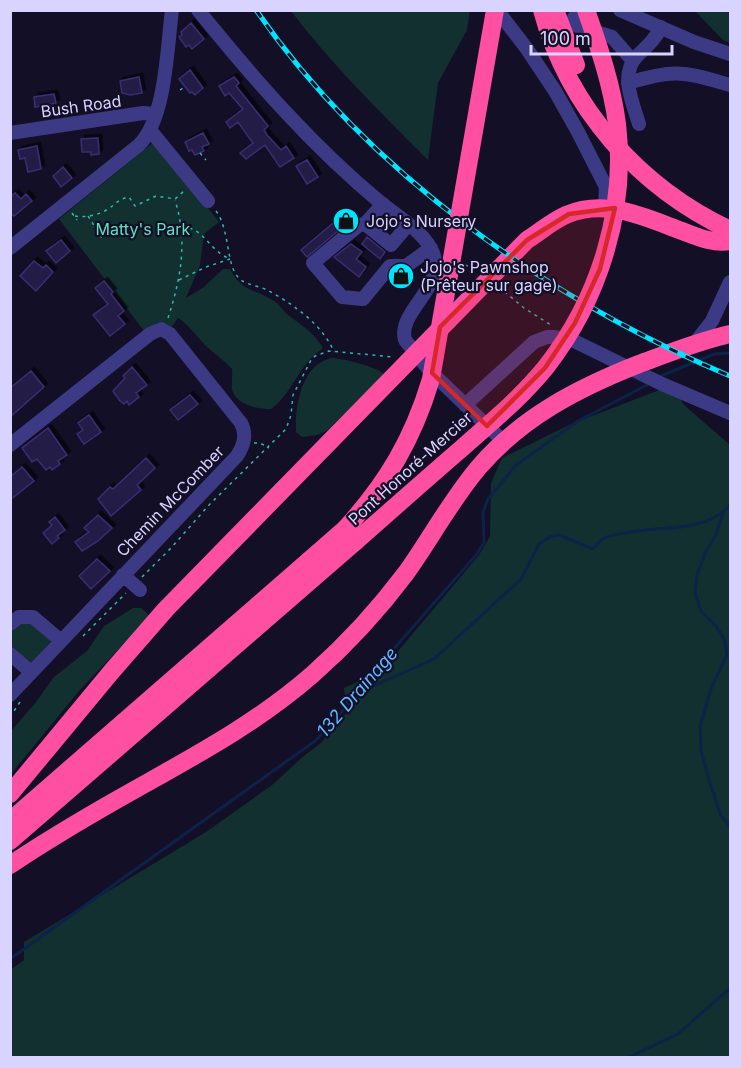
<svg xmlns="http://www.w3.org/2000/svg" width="741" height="1068" viewBox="0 0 741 1068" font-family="Inter,sans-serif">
	<defs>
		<filter id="shadow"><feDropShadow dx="3.5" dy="-3.5" stdDeviation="0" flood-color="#0009"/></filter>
	</defs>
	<rect width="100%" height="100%" fill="#130f26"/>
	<path fill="#12302f" d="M291 11H470L467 30 438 83 428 160C380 112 332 65 291 11Z
		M695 11H730V43L723 40Z
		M154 142 158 145 219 222 204 234 200 265 186 298 204 287 223 269H230C242 293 255 288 274 301 280 304 282 310 287 314 302 326 311 330 322 346V349C299 364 293 393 271 409 257 409 237 405 232 390 231 383 233 376 232 369 224 360 215 354 206 346 197 337 189 325 178 318L172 327 158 322 144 331 59 219Z
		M331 358C342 358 377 367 384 374L328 430 317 435 302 437 296 432C295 405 301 366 331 358Z
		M675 384 683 404 730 445V1057H11L10 970 24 960V942L206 832 272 785 305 755 321 743 347 712 344 688 370 676 388 663 479 555 490 536 491 483 502 458 571 424Z
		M133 608H141L150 616 79 691 11 774V731L36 702 54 677 87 651 104 626Z
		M29 620 50 639V642L33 662 29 663 11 648V632L17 623Z"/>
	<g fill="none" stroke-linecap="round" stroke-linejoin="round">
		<path stroke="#0c2248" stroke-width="3" d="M661 376 714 354 730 353
			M723 514 715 537 706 551 697 575 695 593 701 611 716 626 724 639 727 654 711 689 700 726 701 751 709 780 721 816 730 826
			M358 693 434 659 521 579 539 544 550 537 559 535 593 549C596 546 599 541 603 539 609 535 618 534 625 533 659 525 705 534 730 505
			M10 959 315 741 329 727 398 644 477 554 484 542 483 512 488 499 516 465 578 421 647 385
			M627 1058 678 1034 730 988"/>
	</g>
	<path fill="#241b47" stroke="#3b2d73" stroke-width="1.5" filter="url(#shadow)" d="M191 23 204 39 192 49 189 45 186 47 179 37 182 35 181 32Z
		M190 70 203 88 195 95 192 92 190 93 179 79Z
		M139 77 142 93 130 95 122 93 120 81Z
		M234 77 239 83 236 86 268 126 264 130 267 135 281 150 286 146 294 158 280 167 265 145 246 159 240 153 253 143 238 122 230 128 226 122 243 109 229 93 225 96 219 86Z
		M54 94 56 103 35 107 34 97Z
		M203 133 209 144 202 147 204 151 195 155 192 150 189 151 185 142Z
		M98 138 99 154 91 155V152H82L81 139Z
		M37 146 41 169 28 172 25 158 20 159 18 150Z
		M307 160 318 177 307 184 296 166Z
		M63 167 72 178 61 187 53 176Z
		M15 193 21 199 26 194 32 201 14 216 10 212V197Z
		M345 213 351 220 307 257 301 250Z
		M367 237 385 252 380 259 362 244Z
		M61 240 70 251 56 263 46 251Z
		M351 244 362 252 356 259 366 267 359 277 334 257Z
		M34 261 43 268 46 265 53 272 36 291 20 276Z
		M104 281 113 292 111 294 124 311 118 316 125 324 110 336 93 315 108 304 95 288Z
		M132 367 147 385 136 393 139 397 129 405 127 401 124 404 120 401 113 391 125 378 123 376Z
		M31 371 44 387 10 417V388Z
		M190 395 198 404 178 420 170 410Z
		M89 415 101 432 84 444 77 434 83 430 78 423Z
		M48 428 67 455 58 461 60 464 52 470 50 467 46 470 37 459 32 462 22 448Z
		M146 458 155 468 137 485 141 490 111 516 98 499 110 487 113 489Z
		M22 467 34 481 10 500V477Z
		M98 515 112 528 98 541 82 551 75 542 89 532 84 528Z
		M55 517 65 530 57 536 59 538 52 544 43 533 52 525 49 522Z
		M97 559 110 571 91 589 79 576Z"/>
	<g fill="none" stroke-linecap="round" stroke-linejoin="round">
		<path stroke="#2fb8b0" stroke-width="1.5" stroke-dasharray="3 4.5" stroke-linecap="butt" d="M180 90 183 88
			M200 153 206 160
			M216 211C231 231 225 268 241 280 248 285 259 286 267 290 292 303 323 325 334 352
			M72 213 77 220
			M75 216C86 218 99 215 108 209 116 204 120 198 129 197L135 206 156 196 175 199 184 191
			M88 216 102 238
			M182 227C204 227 208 250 230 259
			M465 265 480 270
			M179 280 206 267 230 259
			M499 287 524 308 551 325
			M168 318C181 278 188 241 175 200
			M254 443H260L269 448
			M142 577 171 548 209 505 286 429 291 415 293 395 311 360 315 356 329 351 394 357
			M83 636 126 593
			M10 717 20 702"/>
		<path stroke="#3d3a85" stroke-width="14" d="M198 10C254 79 312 146 381 203 397 216 425 232 433 253 446 288 397 311 405 340L430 371 504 442
			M497 10 527 49 555 91 578 132 606 187 605 208
			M578 10 574 18 577 26 612 37 633 61
			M620 10 694 42 730 54
			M628 83C676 68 684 72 730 85
			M639 124C633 103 619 75 637 56 647 46 655 40 661 27
			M150 130 208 201
			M10 133 143 113 155 114
			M383 204 365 224 391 245 408 225
			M365 224 359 225 313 263 342 297 363 299 390 266H406L431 248
			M10 248 139 145C166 118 167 48 172 10
			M694 344 712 321 730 282
			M465 405 534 342 547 337H555L574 341 662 384 730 413
			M10 445 150 334 161 329 170 334 241 423C247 435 244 445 237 456L10 695
			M123 575 140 590
			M10 624 19 617H33L60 640
			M10 654 31 672"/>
		<path stroke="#ff4fa3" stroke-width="18" d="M542 10C568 108 640 188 730 230
			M555 10 576 65
			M10 794 112 671 166 609 527 240C540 232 552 221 566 215 606 198 644 217 682 231 698 237 713 244 730 241
			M10 821 345 529
			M10 841 355 542
			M10 865C46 841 83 819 120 798 187 760 255 725 313 674 347 644 379 609 406 573 431 538 451 500 479 467 522 417 578 388 639 364 669 353 699 341 730 334"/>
		<defs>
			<path id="rail" d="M256 10C369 174 550 300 730 376"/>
		</defs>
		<use href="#rail" stroke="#00e5ff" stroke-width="5"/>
		<use href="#rail" stroke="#130f26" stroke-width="3" stroke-dasharray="9" stroke-linecap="butt"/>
		<path stroke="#ff4fa3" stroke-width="18" d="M345 529C387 483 413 439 431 379L495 10
			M355 542C390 511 425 480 461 449 490 423 521 398 546 367 599 299 627 211 617 124 612 85 599 47 586 10"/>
	</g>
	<path fill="#d62828" fill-opacity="0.2" stroke="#d62828" stroke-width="4.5" stroke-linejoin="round" d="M615 208 600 269 575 323 545 368 487 426 432 373 440 327 527 240 569 214Z"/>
	<defs>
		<symbol id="shop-disc" viewBox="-11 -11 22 22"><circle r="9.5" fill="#00e5ff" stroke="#130f26"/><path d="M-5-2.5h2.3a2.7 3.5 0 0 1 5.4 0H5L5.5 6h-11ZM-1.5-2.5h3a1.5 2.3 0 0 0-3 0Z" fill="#111"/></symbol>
	</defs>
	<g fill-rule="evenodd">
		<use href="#shop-disc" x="331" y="206" width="30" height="30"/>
		<use href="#shop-disc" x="386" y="261" width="30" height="30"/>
	</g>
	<g text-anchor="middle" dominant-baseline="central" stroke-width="4.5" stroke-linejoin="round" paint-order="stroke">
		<g font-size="16" fill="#d9d4ff" stroke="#130f26">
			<text transform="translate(81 106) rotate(-8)">Bush Road</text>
			<text transform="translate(410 468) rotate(-42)">Pont Honoré-Mercier</text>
			<text transform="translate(170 501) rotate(-46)">Chemin McComber</text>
		</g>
		<g font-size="16" fill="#d9d4ff" stroke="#130f26" text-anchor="start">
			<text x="366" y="221">Jojo's Nursery</text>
			<text x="420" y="267">Jojo's Pawnshop<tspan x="420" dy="18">(Prêteur sur gage)</tspan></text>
		</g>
		<g font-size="16" fill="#5fe0c0" stroke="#130f26">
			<text x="143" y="229">Matty's Park</text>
		</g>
		<g font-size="18" font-style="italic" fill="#62b6ff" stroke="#130f26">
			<text transform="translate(357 692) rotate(-49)">132 Drainage</text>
		</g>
	</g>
	<rect width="741" height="1068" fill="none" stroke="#d9d4ff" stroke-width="24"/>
	<path d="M531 45v9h141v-9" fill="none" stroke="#d9d4ff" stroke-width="3"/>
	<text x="540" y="45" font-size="18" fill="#d9d4ff" stroke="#130f26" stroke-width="4.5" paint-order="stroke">100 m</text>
</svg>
